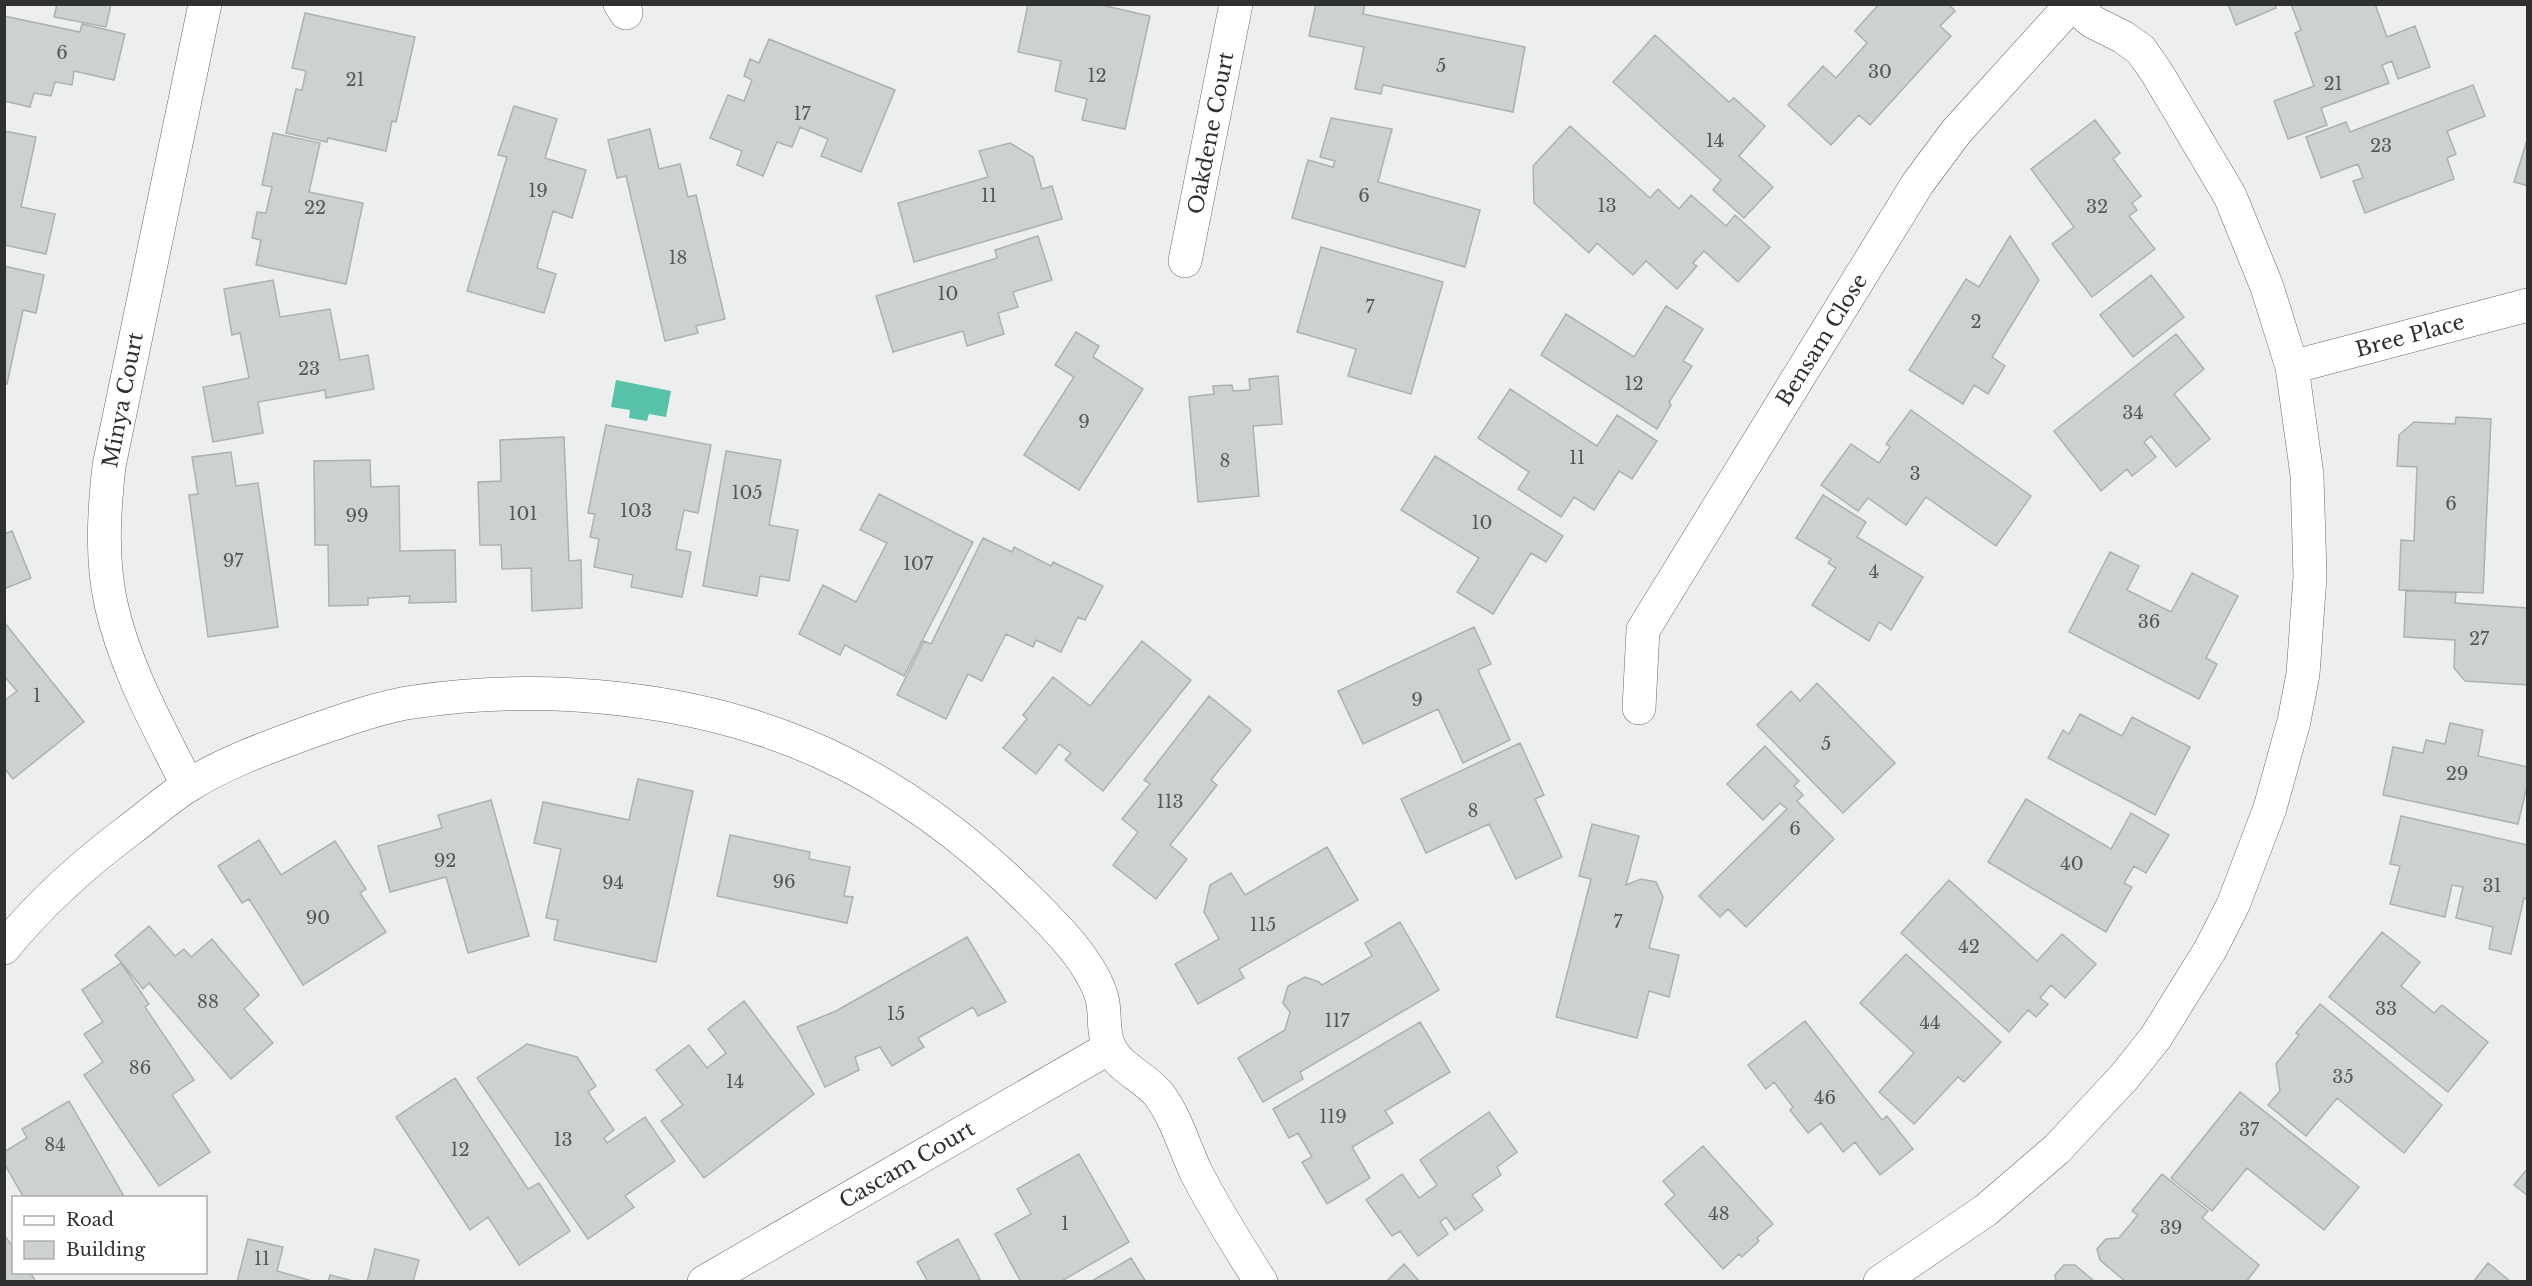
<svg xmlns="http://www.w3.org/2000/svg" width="2532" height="1286" viewBox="0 0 2532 1286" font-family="'Libre Baskerville',serif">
	<rect width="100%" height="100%" fill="#ecefee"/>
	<path fill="#57c2a7" d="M616 380 671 391 666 417 649 414 647 421 629 418 630 410 611 407Z"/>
	<path fill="#cdd1cf" stroke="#aeb1b0" stroke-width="1.5" d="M57 4H111L106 27 54 17Z
		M1028 4H1097L1150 16 1125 129 1082 120 1087 99 1055 91 1061 61 1018 52Z
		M1316 4H1365L1363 14 1525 47 1513 112 1383 85 1381 94 1355 89 1364 47 1309 36Z
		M1879 4H1948L1955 11 1940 26 1951 36 1870 125 1859 115 1831 145 1788 105 1823 66 1836 78 1867 43 1855 31Z
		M2228 4H2275L2276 8 2236 25Z
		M2291 4H2375L2387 37 2415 26 2430 67 2398 79 2392 61 2382 65 2389 83 2321 108 2327 125 2288 139 2274 101 2314 86 2295 33 2301 30Z
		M305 13 415 37 396 122 392 121 386 151 328 138 327 142 286 133 296 89 302 90 306 71 292 68Z
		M4 16 80 32 82 24 125 34 114 80 74 71 72 85 55 82 51 96 34 93 30 107 4 101Z
		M1655 35 1729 102 1734 98 1765 126 1739 156 1773 187 1744 218 1713 190 1721 180 1613 82Z
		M769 39 895 90 861 172 821 156 828 139 800 127 792 147 777 142 763 176 737 165 742 151 710 138 728 95 744 101 752 80 744 76 750 59 759 63Z
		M2473 85 2485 116 2447 131 2456 154 2447 158 2454 179 2365 213 2353 181 2363 178 2358 164 2321 178 2306 137 2346 122 2350 132Z
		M514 106 557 119 545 158 586 170 572 218 553 211 537 268 556 274 544 313 467 291 507 157 498 155Z
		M1331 118 1392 129 1378 182 1480 210 1465 267 1292 218 1308 160 1333 167 1335 161 1320 157Z
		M2095 120 2120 153 2113 159 2141 196 2132 203 2137 210 2129 216 2155 249 2092 297 2052 244 2074 227 2031 169Z
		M1570 126 1650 198 1658 189 1679 209 1691 195 1726 226 1735 215 1770 247 1738 282 1704 251 1693 263 1697 266 1677 289 1646 261 1633 275 1597 243 1589 253 1534 203 1533 166Z
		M650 129 659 169 680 164 688 197 696 195 725 319 696 326 698 333 665 341 626 176 617 178 608 140Z
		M4 131 36 137 21 207 55 214 46 254 4 245Z
		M273 133 320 143 309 192 363 203 346 284 256 265 261 240 252 238 257 212 266 213 272 187 262 185Z
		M2528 137V186L2514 182Z
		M1010 143 1033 157 1042 189 1052 186 1062 219 914 262 898 203 988 177 979 151Z
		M1038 236 1052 280 1013 292 1018 307 998 313 1004 334 967 346 963 331 893 352 876 296 997 258 995 250Z
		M2010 236 2039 280 1992 357 2005 366 1988 394 1974 385 1963 404 1909 370 1966 279 1979 287Z
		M1321 247 1443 282 1411 394 1348 376 1356 349 1297 332Z
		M4 266 44 275 36 313 23 310 7 384 4 383Z
		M2151 275 2184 317 2133 357 2100 315Z
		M273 280 280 317 330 309 340 360 368 355 374 389 326 398 325 390 258 402 263 433 213 442 203 387 249 378 240 333 232 335 224 289Z
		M1666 306 1703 329 1683 361 1692 366 1669 402 1671 405 1657 429 1541 355 1566 314 1634 357Z
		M1076 332 1099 346 1093 357 1143 389 1079 490 1024 455 1074 377 1055 365Z
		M2176 334 2204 369 2174 394 2210 439 2176 467 2151 436 2144 442 2156 457 2132 476 2127 469 2101 491 2054 431Z
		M1278 376 1282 424 1253 426 1259 496 1198 502 1189 397 1214 394 1213 386 1232 385 1233 391 1250 390 1249 379Z
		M1510 389 1597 446 1617 415 1657 441 1632 479 1619 471 1594 510 1574 497 1561 517 1518 489 1529 472 1478 438Z
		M1911 410 2031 496 1996 546 1926 497 1906 525 1868 498 1858 511 1821 485 1851 444 1879 463 1890 447 1886 444Z
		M2456 417 2491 419 2483 593 2399 590 2401 540 2414 541 2417 467 2397 466 2399 435 2414 422 2455 424Z
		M606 425 711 445 698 513 684 510 676 549 691 552 682 597 631 587 633 575 594 567 599 539 590 537 595 514 588 513Z
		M564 437 569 561 581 560 582 608 532 611 531 568 502 569 501 545H480L478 482 501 481 500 440Z
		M726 451 781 460 769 525 798 530 789 581 760 576 757 596 703 586Z
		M231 452 236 486 258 483 278 627 208 637 189 495 198 494 192 457Z
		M1435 456 1563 536 1546 562 1531 553 1493 614 1457 592 1479 558 1401 510Z
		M370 460 371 487 399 486 400 551 455 550 456 602 409 603 410 596 368 598V605L329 606 328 545H315L314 461Z
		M879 494 973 542 904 676 845 645 840 655 799 634 823 585 856 602 887 543 860 530Z
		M1823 495 1866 522 1857 537 1923 577 1891 630 1879 622 1869 641 1812 605 1836 568 1828 563 1831 559 1796 538Z
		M12 531 31 578 4 589V534Z
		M983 538 1012 552 1014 547 1051 566 1053 562 1103 586 1085 620 1078 617 1061 652 1036 640 1033 647 1006 634 982 681 968 674 946 719 897 695 924 641 931 644Z
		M2110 552 2139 566 2127 590 2171 612 2192 573 2238 596 2206 658 2217 664 2199 699 2069 632Z
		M2406 590 2456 593 2455 603 2528 608V685L2465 681 2454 668 2455 640 2404 637Z
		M4 622 84 722 13 779 4 768V701L17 691 4 676Z
		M1474 627 1491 664 1478 670 1510 740 1463 763 1438 709 1363 744 1338 691Z
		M1142 641 1191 680 1103 791 1065 760 1071 753 1059 744 1036 774 1003 748 1027 719 1023 715 1053 677 1090 706Z
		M1817 683 1895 763 1843 813 1757 725 1791 691 1800 701Z
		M1209 696 1251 730 1211 780 1217 785 1170 845 1187 859 1156 899 1113 865 1138 832 1122 819 1150 784 1144 780Z
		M2080 714 2122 736 2132 717 2190 747 2155 815 2048 758 2063 730 2069 734Z
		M2450 723 2483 730 2478 756 2528 767V782L2518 824 2383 795 2393 747 2423 753 2426 740 2445 744Z
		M1520 743 1544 795 1535 799 1562 857 1516 879 1489 824 1426 853 1401 799Z
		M1765 746 1799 781 1794 786 1803 795 1797 801 1834 839 1746 927 1728 909 1720 917 1699 896 1787 809 1780 803 1763 820 1727 784Z
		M638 779 693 791 656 962 554 940 558 920 546 918 561 849 534 843 543 802 629 820Z
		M2026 799 2111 849 2131 813 2169 835 2146 873 2134 866 2124 883 2132 887 2106 932 1988 862Z
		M491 800 529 936 468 953 446 877 390 892 378 846 442 828 438 815Z
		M2401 816 2528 845V899L2524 898 2511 954 2489 949 2493 927 2456 918 2463 887 2452 885 2445 917 2390 904 2400 866 2390 864Z
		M1592 824 1639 836 1626 885 1641 879 1656 882 1663 897 1649 948 1679 955 1669 997 1649 991 1637 1038 1556 1017 1591 879 1579 876Z
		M730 835 810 852 809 859 850 867 844 896 853 897 847 923 717 896Z
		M259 840 281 875 335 841 366 889 360 893 386 932 303 985 249 899 242 903 218 866Z
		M1327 847 1358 900 1239 969 1244 978 1198 1004 1175 964 1219 939 1204 912 1210 885 1231 873 1245 895Z
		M1949 880 2037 961 2062 934 2096 964 2065 998 2051 985 2040 998 2048 1004 2036 1017 2028 1010 2009 1032 1901 933Z
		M1400 922 1439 990 1300 1072 1303 1079 1263 1102 1238 1058 1285 1030 1290 1012 1283 1003 1288 986 1305 977 1319 982 1322 985 1372 956 1365 943Z
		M149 926 175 956 184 949 191 957 212 939 259 995 244 1009 273 1043 231 1079 149 983 143 989 115 955Z
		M2382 932 2420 962 2401 986 2434 1013 2442 1005 2488 1042 2448 1092 2329 997Z
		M967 937 1006 1002 978 1016 973 1007 918 1038 924 1047 892 1066 880 1047 855 1057 859 1070 825 1087 797 1027 836 1011Z
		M1906 954 2001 1042 1964 1082 1958 1077 1914 1124 1879 1092 1914 1053 1860 1003Z
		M121 963 149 1004 145 1007 194 1080 172 1095 210 1152 159 1186 84 1075 103 1062 84 1034 103 1022 82 990Z
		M744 1001 814 1094 704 1178 661 1121 683 1105 656 1070 689 1045 707 1068 726 1053 708 1029Z
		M2320 1004 2442 1105 2404 1153 2337 1098 2306 1136 2268 1105 2280 1091 2276 1064 2299 1035 2296 1033Z
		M1805 1021 1882 1120 1887 1116 1913 1149 1880 1175 1855 1142 1843 1152 1821 1123 1808 1133 1790 1110 1793 1107 1774 1082 1766 1089 1748 1065Z
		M1420 1022 1450 1072 1385 1111 1393 1123 1352 1147 1370 1178 1327 1204 1302 1162 1312 1157 1298 1133 1289 1138 1273 1109Z
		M527 1044 577 1057 596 1086 588 1092 614 1130 604 1138 607 1143 645 1117 675 1161 625 1196 634 1207 588 1239 477 1078Z
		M455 1078 528 1189 539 1183 570 1231 519 1265 488 1217 470 1230 396 1117Z
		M2240 1092 2359 1187 2324 1230 2247 1168 2212 1211 2171 1178Z
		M69 1101 125 1198H24L4 1163V1152L27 1138 22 1129Z
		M1489 1112 1517 1152 1497 1167 1501 1175 1472 1195 1483 1210 1455 1230 1446 1217 1440 1222 1448 1234 1418 1256 1400 1231 1392 1236 1366 1200 1402 1174 1419 1198 1437 1185 1420 1160Z
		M1703 1146 1773 1224 1757 1238 1759 1241 1742 1257 1739 1254 1723 1269 1665 1204 1675 1195 1663 1181Z
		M1079 1154 1129 1242 1060 1282H1021L995 1234 1031 1214 1017 1189Z
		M2528 1168V1196L2514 1185Z
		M2162 1174 2208 1211 2202 1218 2259 1265 2246 1282H2126L2100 1260 2097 1249 2106 1239 2119 1238 2138 1215 2132 1211Z
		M4 1235 14 1248V1272H30L36 1282H4Z
		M248 1239 283 1247 277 1271 316 1282H237Z
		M958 1239 980 1279 975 1282H928L917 1262Z
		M375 1249 419 1260 413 1282H367Z
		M1131 1258 1146 1282H1090Z
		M2488 1263 2511 1282H2473Z
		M1404 1264 1420 1282H1386Z
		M2064 1265H2075L2095 1282H2056L2055 1275Z
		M330 1275 357 1282H328Z"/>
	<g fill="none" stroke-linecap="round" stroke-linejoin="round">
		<defs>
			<path id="minor" d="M620 4 626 13
				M1185 261 1236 4
				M2292 367 2528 305
				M1639 708 1643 630 1918 183 1956 132 2071 5
				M188 786C159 728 125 668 111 604 101 558 104 512 109 466L205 4
				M4 948C40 903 83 865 128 831 147 817 166 800 186 787 223 763 271 746 312 731 345 720 380 707 413 702 547 682 703 697 827 755 902 790 971 842 1030 901 1056 927 1091 961 1102 998 1106 1013 1102 1030 1109 1046 1118 1068 1147 1078 1160 1096 1176 1118 1184 1146 1195 1170 1214 1208 1238 1246 1261 1282
				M704 1282 1109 1048
				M1880 1282 1986 1210 2057 1149 2125 1076 2156 1037 2210 950 2233 905 2270 808 2294 721 2303 674 2310 576 2307 475 2292 367 2267 287 2230 196 2157 73 2141 50 2123 37 2093 22 2071 4"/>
		</defs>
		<use href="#minor" stroke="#686b6a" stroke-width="34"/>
		<use href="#minor" stroke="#fff" stroke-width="33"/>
	</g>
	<g text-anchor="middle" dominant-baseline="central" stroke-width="4.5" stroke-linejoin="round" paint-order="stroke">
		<g font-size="18" fill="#565958">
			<text x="62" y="53">6</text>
			<text x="1441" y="66">5</text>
			<text x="1880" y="72">30</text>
			<text x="1097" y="76">12</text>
			<text x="355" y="80">21</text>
			<text x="2333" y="84">21</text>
			<text x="802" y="114">17</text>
			<text x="1715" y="141">14</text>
			<text x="2381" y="146">23</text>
			<text x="538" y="191">19</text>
			<text x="989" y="196">11</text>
			<text x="1364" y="196">6</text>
			<text x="1607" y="206">13</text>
			<text x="2097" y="207">32</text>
			<text x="315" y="208">22</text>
			<text x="678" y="258">18</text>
			<text x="948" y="294">10</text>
			<text x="1370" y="307">7</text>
			<text x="1976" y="322">2</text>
			<text x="309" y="369">23</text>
			<text x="1634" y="384">12</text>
			<text x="2133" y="413">34</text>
			<text x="1084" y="422">9</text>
			<text x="1577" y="458">11</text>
			<text x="1225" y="461">8</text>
			<text x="1915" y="474">3</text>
			<text x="747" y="493">105</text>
			<text x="2451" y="504">6</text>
			<text x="636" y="511">103</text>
			<text x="523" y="514">101</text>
			<text x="357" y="516">99</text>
			<text x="1482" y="523">10</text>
			<text x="233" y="561">97</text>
			<text x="918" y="564">107</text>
			<text x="1874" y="572">4</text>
			<text x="2149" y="622">36</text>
			<text x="2479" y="639">27</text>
			<text x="37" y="696">1</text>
			<text x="1417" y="700">9</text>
			<text x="1826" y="744">5</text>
			<text x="2457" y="774">29</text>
			<text x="1170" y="802">113</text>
			<text x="1473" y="811">8</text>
			<text x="1795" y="829">6</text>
			<text x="445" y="861">92</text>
			<text x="2072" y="864">40</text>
			<text x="784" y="882">96</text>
			<text x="613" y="883">94</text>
			<text x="2492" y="886">31</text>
			<text x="318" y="918">90</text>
			<text x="1618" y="922">7</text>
			<text x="1263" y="925">115</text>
			<text x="1969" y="947">42</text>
			<text x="208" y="1002">88</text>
			<text x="2386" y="1009">33</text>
			<text x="896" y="1014">15</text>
			<text x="1337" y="1021">117</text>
			<text x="1930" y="1023">44</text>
			<text x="140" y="1068">86</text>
			<text x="2343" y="1077">35</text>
			<text x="735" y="1082">14</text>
			<text x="1825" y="1098">46</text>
			<text x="1333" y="1117">119</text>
			<text x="2249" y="1130">37</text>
			<text x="563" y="1140">13</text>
			<text x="55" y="1145">84</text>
			<text x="460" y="1150">12</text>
			<text x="1719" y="1214">48</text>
			<text x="1065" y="1224">1</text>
			<text x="2171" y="1228">39</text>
			<text x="262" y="1259">11</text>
		</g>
		<g font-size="21" fill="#2f3130" stroke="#fff">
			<text transform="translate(1211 133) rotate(-79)">Oakdene Court</text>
			<text transform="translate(2410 336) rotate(-15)">Bree Place</text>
			<text transform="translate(1822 340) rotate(-58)">Bensam Close</text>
			<text transform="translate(123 400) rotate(-79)">Minya Court</text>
			<text transform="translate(907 1165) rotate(-30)">Cascam Court</text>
		</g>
	</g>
	<rect width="2532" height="1286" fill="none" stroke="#2f3130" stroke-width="12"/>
	<rect x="12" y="1196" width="195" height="78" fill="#ffffff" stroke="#acadac" stroke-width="1.5"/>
	<rect x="24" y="1216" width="30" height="9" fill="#ffffff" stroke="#acadac" stroke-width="1.5"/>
	<text x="66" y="1226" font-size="18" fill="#2f3130">Road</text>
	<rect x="24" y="1241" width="30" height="18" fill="#cdd1cf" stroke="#acadac" stroke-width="1.5"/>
	<text x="66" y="1256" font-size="18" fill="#2f3130">Building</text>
</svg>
